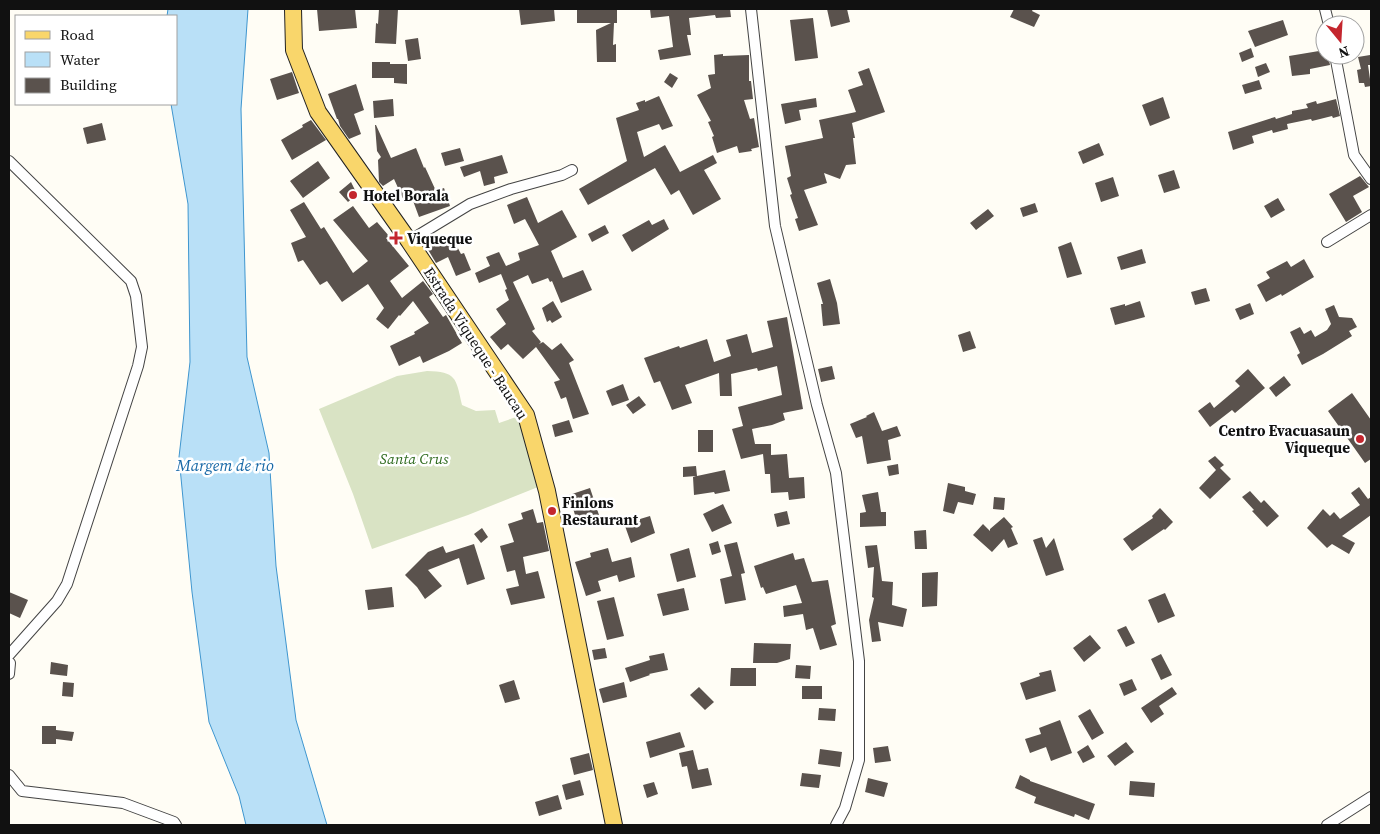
<svg xmlns="http://www.w3.org/2000/svg" width="1380" height="834" viewBox="0 0 1380 834" font-family="'Source Serif 4',serif">
	<rect width="100%" height="100%" fill="#fffdf5"/>
	<path fill="#d9e3c4" d="M427 371C456 372 456 377 462 405L476 411 495 410 499 423 519 416 538 487 468 515 372 549 353 494 319 409 397 376Z"/>
	<path fill="#b9e0f7" stroke="#3f96cf" d="M168 9H248L241 109 247 357 269 453 276 566 296 720 327 825H246L239 796 209 722 192 592 179 457 190 362 188 204 171 104H176V16H167Z"/>
	<path fill="#5a524d" d="M317 9H355L357 28 319 31Z
		M379 9H398L396 44 375 43 376 23 378 24Z
		M519 9H554L555 21 521 25Z
		M577 9H617V23H614L613 45 616 44V62H597L596 30 611 23H577Z
		M650 9H730L731 17 716 18 715 15 689 18 691 35H687L691 55 660 60 658 50 673 47 669 16 651 18Z
		M827 9H847L850 22 831 27Z
		M1014 9H1033L1032 11 1040 15 1034 27 1010 17Z
		M813 18 818 58 795 61 790 20Z
		M1283 20 1288 35 1255 47 1248 31Z
		M418 38 421 59 408 61 405 40Z
		M1251 48 1254 57 1242 62 1239 53Z
		M1325 50V55H1328L1330 65 1310 69V74L1292 76 1289 56Z
		M723 54V56L749 55V81H751L753 99 744 100 750 119 754 118 759 147 751 149 752 151 739 153 737 146 717 153 712 137 714 136 708 122 711 121 697 95 711 88 708 75 715 74 714 55Z
		M1370 55 1371 65H1368L1371 86 1365 87 1364 83H1359L1357 70 1361 69 1358 57Z
		M372 62H390V64H407V84L394 83V78H372Z
		M1266 63 1270 72 1258 77 1255 67Z
		M869 68 885 112 852 123 855 138H853L856 164 846 165 840 179 824 173 827 183 804 190 818 225 799 231 795 219 798 218 790 195 792 194 787 178 791 176 785 146 823 138 819 120 856 112 848 90 863 85 858 72Z
		M292 72 299 93 277 100 270 79Z
		M670 73 678 78 672 88 664 82Z
		M1259 80 1262 89 1245 94 1242 85Z
		M356 84 364 110 354 114 361 134 349 139 340 126 338 119H337L328 94Z
		M659 96 673 126 662 130 659 124 637 132 644 157 665 145 680 172 713 155 717 163 704 170 721 199 693 215 679 190 671 195 655 168 588 205 579 189 627 161 616 118 639 110 636 103 645 100V102Z
		M1163 97 1170 118 1150 126 1142 105Z
		M816 98 817 107 799 110 801 120 785 124 781 104Z
		M393 99 394 116 374 118 373 101Z
		M1336 99 1340 116 1333 118 1332 116 1312 121 1311 119 1287 124 1288 129 1273 133 1272 130 1252 136 1254 143 1233 150 1228 132 1275 117 1276 119 1292 114V111L1308 108 1306 104 1316 101 1317 104Z
		M311 120 326 140 292 160 281 140 303 127 302 125Z
		M102 123 106 140 87 144 83 128Z
		M375 125H376L391 158 416 148 424 168 425 167 436 191 444 188 450 206 419 217 412 198 404 201 394 179 383 186 379 182 378 160 381 157 377 151Z
		M1099 143 1104 155 1083 164 1078 152Z
		M460 148 464 161 445 166 441 153Z
		M502 155 508 173 494 177 495 183 484 186 480 171 464 177 460 167Z
		M318 161 330 178 303 198 290 181Z
		M1174 170 1180 188 1164 193 1158 175Z
		M1360 176 1369 187 1353 196 1362 212 1346 222 1329 194Z
		M1113 177 1119 196 1101 202 1095 183Z
		M351 182 357 194 348 202 339 192Z
		M527 197 538 223 562 210 577 237 551 251 563 278 583 270 592 290 561 303 552 281 550 282 548 278 532 284 528 275 513 282 535 329 532 331 541 342 539 344 543 342 552 350 561 343 574 360 569 363 589 414 573 419 566 397 561 399 554 382 560 380 536 347 523 359 508 344 501 350 490 337 506 324 496 309 509 300 505 290 507 289 501 274 479 283 475 273 490 266 486 257 499 252 506 266 520 260 518 253 539 245 525 219 514 224 507 205Z
		M1278 198 1285 210 1271 218 1264 206Z
		M304 202 321 229 324 227 353 273 368 261 333 220 353 206 369 228 377 222 389 236 386 238 409 266 390 281 402 298 423 281 433 294 429 297 443 317 446 315 462 343 449 351 423 363 420 356 399 366 390 346 415 334 414 332 429 323 413 301 400 316 399 315 388 329 376 319 384 308 368 284 342 302 327 281 320 285 303 260 298 262 291 243 306 237 290 210Z
		M1035 203 1038 212 1023 217 1020 208Z
		M988 209 994 216 976 230 970 223Z
		M664 219 669 229 632 252 622 235 649 220 652 225Z
		M605 225 609 233 592 242 588 234Z
		M452 237 461 254 464 253 471 270 456 276 448 257 436 263 424 243 435 238 438 244Z
		M1071 242 1082 274 1067 278 1058 247Z
		M1142 249 1146 263 1121 270 1117 257Z
		M1304 259 1314 277 1282 296 1281 294 1266 302 1257 285 1270 278 1266 272 1287 261 1291 267Z
		M830 279 837 303 840 324 823 326 821 304H823L817 283Z
		M1206 288 1210 301 1195 305 1191 292Z
		M553 301 562 317 552 323 550 320 547 322 542 308Z
		M1140 301 1145 317 1115 325 1110 308 1125 304V306Z
		M1250 303 1254 314 1240 320 1235 309Z
		M1334 305 1339 317 1352 318 1357 327 1349 331 1352 336 1323 354 1302 365 1297 355 1300 353 1290 332 1300 327 1304 334 1311 330 1315 337 1327 330 1331 324 1325 309Z
		M787 317 803 409 783 413 785 420 772 425 752 429 755 444H771V455L787 454 789 478 804 477 805 498 789 500 788 492 771 493 770 474H765L763 454 741 459 732 429 743 426 738 407 782 395 777 366 758 371 757 368 731 374 732 396H720L719 373 685 385 692 403 672 410 660 381 654 383 644 358 679 346 680 348 707 339 714 362 731 356 726 340 747 334 752 353 773 347 767 321Z
		M970 331 976 348 963 352 958 335Z
		M832 366 835 379 821 382 818 369Z
		M1248 369 1265 388 1235 413 1232 410 1210 427 1198 411 1210 402 1214 408 1240 386 1235 381Z
		M1284 376 1291 385 1276 397 1269 388Z
		M623 384 629 400 612 406 606 391Z
		M1352 393 1371 420V459L1365 463 1328 411Z
		M639 396 646 405 633 414 626 405Z
		M874 412 882 431 897 426 901 436 888 440 891 460 867 464 862 436 856 438 850 424 867 417 866 416Z
		M569 420 573 432 555 437 552 425Z
		M698 430H713V452H698Z
		M1215 456 1224 465 1220 468 1231 479 1210 499 1199 488 1216 470 1208 461Z
		M898 464 899 474 889 476 887 466Z
		M696 466 697 476 725 470 730 491 715 494 714 492 694 495 693 477 696 476 683 477V467Z
		M948 483 965 487V491L976 494 973 505 958 502 954 514 943 511Z
		M1359 487 1368 499 1371 497V515L1342 536 1355 543 1349 554 1332 544 1327 548 1307 528 1323 509 1330 516 1334 512 1340 519 1360 505 1351 493Z
		M590 488 600 518 578 525 569 495Z
		M1250 491 1261 503 1264 500 1279 516 1267 527 1252 511 1254 510 1242 497Z
		M878 492 881 512H886V526L860 527V513L866 512 862 495Z
		M994 497 1005 498 1004 510 993 509Z
		M723 504 732 523 712 532 703 514Z
		M1160 508 1173 522 1165 530 1164 529 1132 551 1123 539 1153 518 1152 516Z
		M533 509 537 523 543 522 549 551 523 557 526 574 538 571 545 598 511 605 506 589 519 586 515 570 507 572 500 546 514 542 508 524 523 519 521 513Z
		M787 511 790 524 777 527 774 514Z
		M650 516 655 533 631 543 625 526 640 521V519Z
		M1004 517 1013 527 1011 528 1018 544 1008 548 1004 539 992 552 973 535 983 524 990 531V529Z
		M482 528 488 537 481 543 474 534Z
		M926 530 927 549H915L914 531Z
		M1042 537 1046 548 1054 538 1064 570 1046 576 1033 540Z
		M718 541 721 552 712 555 709 544Z
		M737 542 745 573 741 574 746 600 725 604 720 579 732 576 724 545Z
		M474 544 485 579 467 585 459 558 428 570 442 586 425 599 417 587 405 575 428 552 443 546 446 553Z
		M877 545 882 581 893 582 892 605 907 609 903 627 878 622 881 641 872 642 869 620 874 598 872 597 874 567 868 568 865 546Z
		M608 548 612 562 631 557 635 577 619 582 617 575 598 581 601 591 586 596 575 562 591 557 590 553Z
		M689 548 696 577 677 582 670 554Z
		M793 553 795 560 804 558 812 582 828 580 836 624 831 626 837 645 820 650 813 628 806 630 803 614 784 617 783 606 802 603 796 585 766 594 763 587 761 588 754 566Z
		M938 572 937 606 922 607V573Z
		M392 587 394 607 368 610 365 590Z
		M684 588 689 610 663 616 657 594Z
		M9 592 28 600 20 618 9 613Z
		M1165 593 1175 616 1158 623 1148 600Z
		M614 597 624 636 607 640 597 601Z
		M1126 626 1135 643 1126 647 1117 630Z
		M1090 635 1101 648 1084 662 1073 648Z
		M754 643 791 644 790 659 777 663H753Z
		M605 648 607 658 594 660 592 650Z
		M664 653 668 670 649 674 650 675 630 682 625 668 650 660 649 656Z
		M1161 654 1172 675 1161 680 1151 659Z
		M51 662 68 665 67 676 50 674Z
		M796 665 811 666 810 679 795 678Z
		M731 668H756V686H730Z
		M1051 670 1056 691 1026 700 1020 683 1040 676 1039 673Z
		M1132 679 1137 690 1124 696 1119 684Z
		M514 680 520 699 505 703 499 685Z
		M63 682 74 683 73 697 62 696Z
		M624 682 627 697 603 703 599 689Z
		M802 686H822V699H802Z
		M699 687 714 702 705 710 690 695Z
		M1172 687 1177 694 1159 706 1164 714 1151 723 1141 708Z
		M819 708 836 709 835 721 818 720Z
		M1090 709 1104 733 1092 740 1078 716Z
		M1060 720 1072 753 1051 761 1046 747 1030 753 1025 739 1041 734 1039 728Z
		M42 726H56V730L74 732 72 741 56 739V744H42Z
		M680 732 685 747 650 758 646 742Z
		M1126 742 1134 752 1115 766 1107 756Z
		M1088 745 1095 757 1083 763 1077 752Z
		M888 746 891 761 875 763 873 748Z
		M820 749 842 752 840 767 818 764Z
		M693 750 698 770 708 768 712 785 692 789 687 766 682 767 679 753Z
		M589 753 593 770 574 775 570 758Z
		M802 773 821 775 819 788 800 786Z
		M1020 775 1030 780V781L1095 804 1089 820 1075 814 1074 817 1034 803 1036 797 1015 788Z
		M868 778 888 783 884 797 865 792Z
		M580 780 584 795 566 800 562 785Z
		M1130 781 1155 783 1154 797 1129 795Z
		M654 782 658 794 647 798 643 785Z
		M558 795 562 809 539 816 535 802Z"/>
	<g fill="none" stroke-linecap="round" stroke-linejoin="round">
		<defs>
			<path id="minor" d="M751 9 775 226 817 405 836 473 859 661V760L845 808 836 825
				M1325 9 1329 25
				M1335 55 1354 155 1371 179
				M9 161 131 281 136 296 142 347 138 366 67 584 57 601 9 655
				M409 241 470 204 511 189 562 175 572 170
				M1327 242 1371 215
				M9 674 10 663
				M9 775 22 791 123 803 174 822 176 825
				M1327 825 1371 797"/>
			<path id="primary" d="M293 9 294 50 318 112 409 241 526 415 547 491 614 825"/>
		</defs>
		<use href="#minor" stroke="#444" stroke-width="12"/>
		<use href="#primary" stroke="#222" stroke-width="18"/>
		<use href="#minor" stroke="#fff" stroke-width="10"/>
		<use href="#primary" stroke="#f9d66b" stroke-width="16"/>
	</g>
	<g fill="#c4262e" stroke="#fff" stroke-width="2">
		<circle cx="353" cy="195" r="5"/>
		<path d="M393.5 230.5h5v5h5v5h-5v5h-5v-5h-5v-5h5z"/>
		<circle cx="1360" cy="439" r="5"/>
		<circle cx="552" cy="511" r="5"/>
	</g>
	<g text-anchor="middle" dominant-baseline="central" stroke-width="5" stroke-linejoin="round" paint-order="stroke">
		<g font-size="15" font-weight="bold" fill="#111" stroke="#fff" text-anchor="start">
			<text x="363" y="195">Hotel Borala</text>
			<text x="407" y="238">Viqueque</text>
			<text x="1350" y="430" text-anchor="end">Centro Evacuasaun<tspan x="1350" dy="17">Viqueque</tspan></text>
			<text x="562" y="502">Finlons<tspan x="562" dy="17">Restaurant</tspan></text>
		</g>
		<g font-size="15" fill="#111" stroke="#fff">
			<text transform="translate(476 343) rotate(57)">Estrada Viqueque - Baucau</text>
		</g>
		<g font-size="15" font-style="italic" fill="#2f6b1f" stroke="#fff">
			<text x="414" y="458">Santa Crus</text>
		</g>
		<g font-size="16" font-style="italic" fill="#1768a6" stroke="#fff">
			<text x="225" y="465">Margem de rio</text>
		</g>
	</g>
	<rect width="1380" height="834" fill="none" stroke="#111111" stroke-width="20"/>
	<rect x="15" y="15" width="162" height="90" fill="#ffffff" stroke="#a0a0a0"/>
	<rect x="25" y="31" width="25" height="8" fill="#f9d66b" stroke="#a0a0a0"/>
	<text x="60" y="40" font-size="15" fill="#111111">Road</text>
	<rect x="25" y="52" width="25" height="15" fill="#b9e0f7" stroke="#a0a0a0"/>
	<text x="60" y="65" font-size="15" fill="#111111">Water</text>
	<rect x="25" y="78" width="25" height="15" fill="#5a524d" stroke="#a0a0a0"/>
	<text x="60" y="90" font-size="15" fill="#111111">Building</text>
	<g transform="translate(1340 40) rotate(162)"><circle r="24" fill="#ffffff" stroke="#a0a0a0"/>
	<path d="M0-4L9 19L0 12L-9 19Z" fill="#c4262e"/>
	<text y="-8" font-size="14" font-weight="bold" text-anchor="middle" fill="#111111">N</text>
	</g>
</svg>
